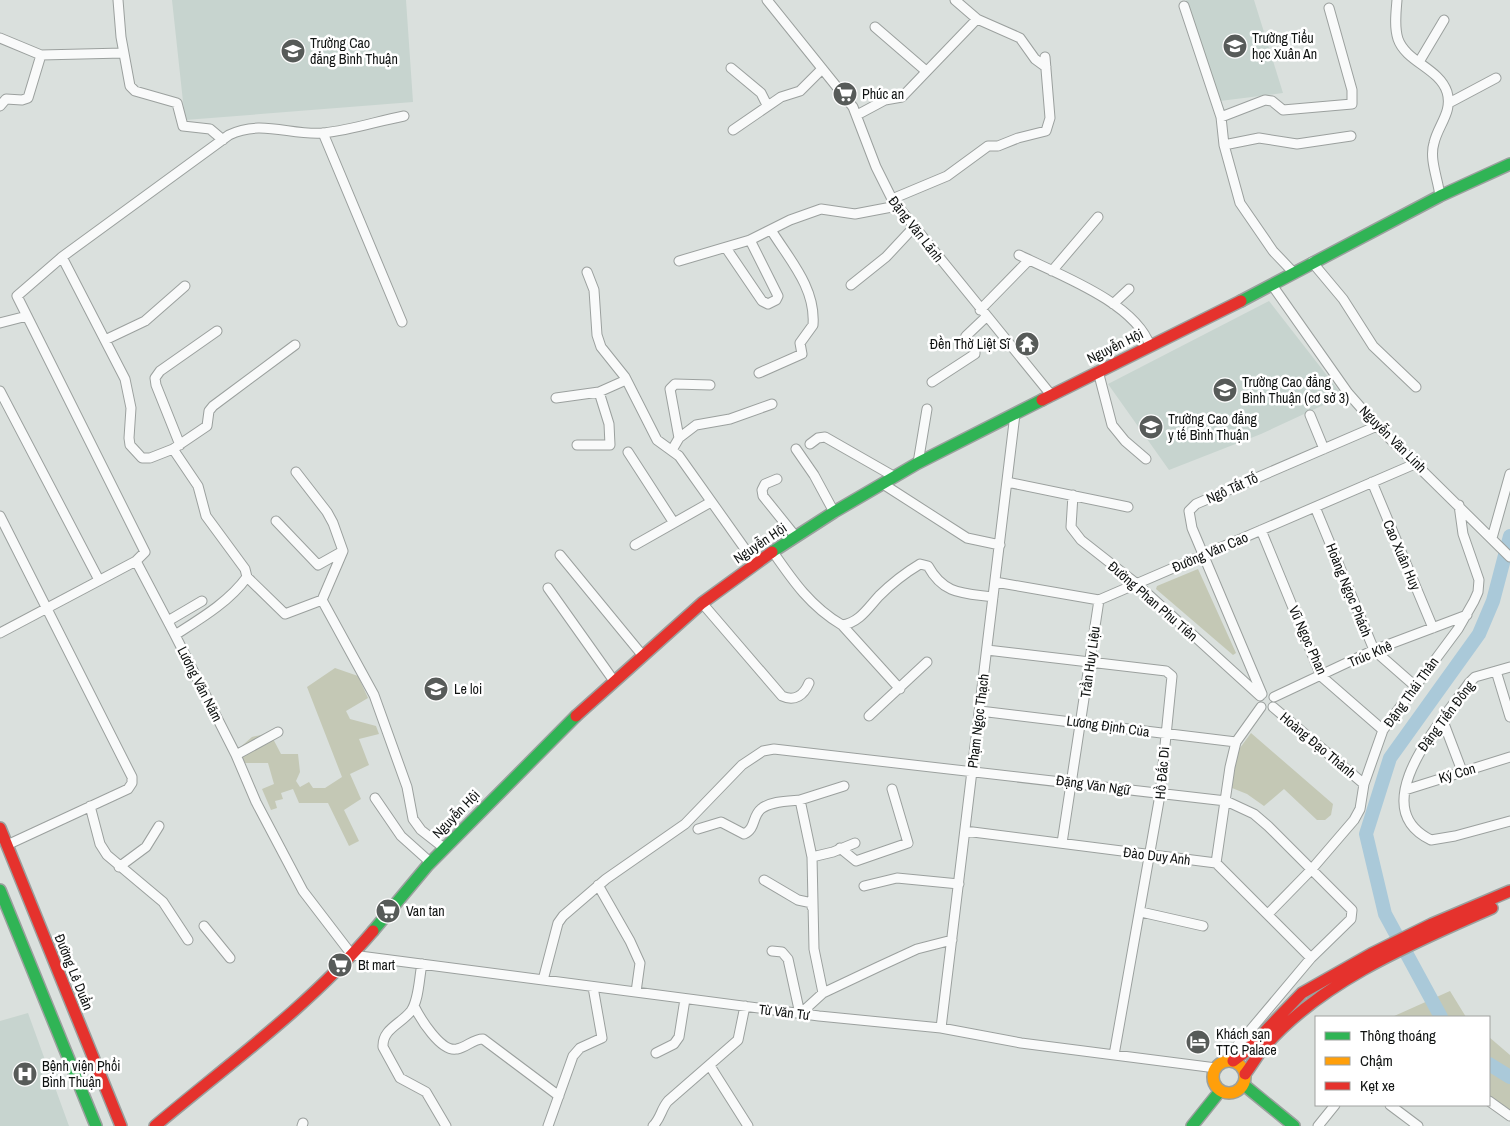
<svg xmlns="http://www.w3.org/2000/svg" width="1510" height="1126" viewBox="0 0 1510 1126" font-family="'Archivo Narrow',sans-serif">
	<rect width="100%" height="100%" fill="#dae0dd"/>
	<path fill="#c7d4cf" d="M172 0H406L413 102 185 120Z
		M1186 0H1254L1283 93 1220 101Z
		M1269 301 1343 396 1261 434 1169 470 1108 384Z
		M28 1013 69 1126H0V1021Z"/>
	<path fill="#c4c8b5" d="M1198 569 1236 653 1233 655 1156 589 1157 586Z
		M335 668 358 676 368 698 346 711 350 719 376 726 379 734 359 739 369 765 350 774 361 799 344 810 359 841 349 846 328 803H299L293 789 281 793 283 799 275 801 277 808 271 810 262 789 274 784 268 763H243L237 750 252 737 270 733 281 754H298L300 772 296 781 300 787 309 782 313 788H325L342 777 307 687Z
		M1251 733 1333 804 1331 815 1325 820H1317L1284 789 1264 806 1247 794 1232 788 1237 752Z
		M1450 991 1466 1017H1392Z
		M1489 1037 1510 1055V1110L1489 1100Z"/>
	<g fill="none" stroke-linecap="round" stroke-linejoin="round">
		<path stroke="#aac9d9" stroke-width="14" d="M1441 1017 1385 914 1366 834 1390 758 1479 634 1493 601 1510 536
			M1489 1064 1510 1077"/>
		<defs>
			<path id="street" d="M118 0 121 37 130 86 135 91 177 103 183 126 210 129 223 140
				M767 0 853 107 876 167 892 199 1052 396
				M955 0 977 19 1020 38 1035 59 1046 67
				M1397 0C1396 12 1394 27 1398 39 1406 62 1439 68 1447 92 1453 112 1438 125 1434 143 1429 159 1438 179 1440 196
				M1184 6 1221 117 1224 145 1240 203 1273 251 1293 272
				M875 27 926 71
				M0 38 41 55 123 53
				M1419 62 1444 20
				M731 68 761 93 767 105
				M1449 103 1496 78
				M0 106 6 99 22 100 28 98 41 55
				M857 115 885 100 902 97 977 19
				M1221 117 1265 100 1272 101 1283 110 1352 104V90L1329 8
				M733 130 781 97 800 91 821 70
				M323 133 402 322
				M1224 145 1259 138 1297 144 1351 136
				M892 199 947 176 988 146H998L1018 138 1046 131 1050 118 1045 57
				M726 248 762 301 768 304 776 300 778 296 750 240
				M1019 255C1057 274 1135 302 1150 346
				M62 257 125 379 131 408 129 438 130 445 142 458H150L173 449 198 486 206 516 245 569 247 577C229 602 200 619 175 635L236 755 256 802 303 891 352 955 819 1016 941 1028 1021 1043 1216 1068
				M679 261 750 240 790 220 821 209 855 214 897 206
				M1312 262 1343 299 1373 346 1416 387
				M1052 271 1098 217
				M587 272 594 290 597 335 601 347 625 377 657 440 679 456 755 563
				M851 285 886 257 914 227
				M1272 285 1348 393 1377 426 1510 557
				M1113 304 1129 289
				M980 310 1029 260
				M0 323 27 316
				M105 340 145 321 185 286
				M1098 371 1112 425 1125 441 1146 459
				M759 373 802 354 800 343 813 325C816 288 789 259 771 230
				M932 382 975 354V348L966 336 986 317
				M0 391 99 580
				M556 398 599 392 626 380
				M1310 415 1324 449
				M679 438 696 425 730 419 772 404
				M810 444 818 438 825 437 895 477
				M180 445 156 385 155 378 160 371 217 331
				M577 445H610L609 424 599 392
				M173 449 207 426 209 411 213 406 295 345
				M796 449 814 475 834 512
				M672 450 679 438 670 389 675 384 710 385
				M628 452 674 523
				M918 463 927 409
				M296 472 327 512 333 523 343 551 322 600 374 695 407 787 413 819 421 830 444 848
				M777 479 765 484 762 490 763 496 796 537
				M1007 482 1128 507
				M1372 482 1433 628
				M883 484 967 538 1000 545
				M1073 495 1071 527 1081 540 1137 584 1260 696
				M1315 507 1374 650 1415 686
				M0 516 132 777V783L128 789 7 845
				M276 521 318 565 343 551
				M1261 530 1321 676 1383 730
				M1492 538 1510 474
				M635 545 711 502
				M773 552C793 581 811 607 842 625 859 623 868 608 879 596 891 584 905 573 920 564L928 566C944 595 963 593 993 597
				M560 555 643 656
				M136 561 175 635
				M247 577 285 614 322 600
				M995 582 1099 600 1417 463
				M548 588 614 681
				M702 603 782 696C795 702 804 695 809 683
				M168 621 202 601
				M842 625 900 689
				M0 633 136 561 145 552 17 296 62 257 229 135C261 119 291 136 324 133 351 130 378 121 404 116
				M987 650 1166 671 1172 676 1160 795 1114 1055
				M1510 667 1475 677 1469 683C1444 719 1362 806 1431 840L1455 836 1510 821
				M1496 671 1510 717
				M1262 694 1192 528 1189 511 1196 504 1377 426
				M1274 697 1374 650 1467 615
				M1273 707 1364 784
				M980 711 1236 742
				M869 716 927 662
				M1443 721 1462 771
				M236 755 278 732
				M1405 790 1510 757
				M375 798 401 836 430 862
				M90 806 100 844 107 855 163 902 188 940
				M698 829 721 822 744 834C756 829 752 816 761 809 770 801 789 801 800 800
				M965 831 1216 863 1311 958
				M1062 843 1099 600
				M840 848 856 861 908 843 892 789
				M812 857 833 852 855 843
				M1216 863 1230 767 1236 742 1261 707
				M119 867 146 847 159 826
				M764 880 798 900 812 903V907
				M598 885 630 941 640 963 636 992
				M864 886 897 878 959 884
				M1141 912 1203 926
				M1268 914 1311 870 1354 820 1360 809 1364 784 1383 730 1458 629 1474 601 1478 592 1479 580 1463 534 1459 505
				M204 926 230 958
				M772 951 782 952 788 959 800 1014 823 993 878 967 917 949 952 940
				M422 964C419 978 419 1000 411 1011 401 1024 382 1029 383 1047L400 1078 426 1092 446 1126
				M543 980 558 923 563 916 606 879 685 824 742 765 763 751 774 749 1226 801 1254 814 1268 826 1352 910 1351 919 1311 958 1237 1046 1233 1061
				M823 993 814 949 812 857 800 800 844 786
				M414 1006C420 1018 441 1053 457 1049 467 1047 473 1039 483 1039L559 1096
				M941 1028 1015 414
				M656 1053 674 1044 679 1037 685 999
				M710 1066 748 1126
				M1489 1101 1510 1116
				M1390 1105 1418 1126
				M302 1126 303 1123
				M548 1126 573 1056 580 1048 602 1038 593 987
				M653 1126C661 1118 661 1109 668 1101L738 1040 745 1006
				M1318 1126 1335 1105"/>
			<path id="fast" d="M1241 301 1440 196 1510 164
				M772 552 834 512 918 463 1042 400
				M0 890 96 1126
				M373 931 428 865 576 716
				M1244 1085 1294 1126
				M1192 1126 1220 1091"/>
			<path id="slow" d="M1213 1077a16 16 0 1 1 32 0a16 16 0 1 1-32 0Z"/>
			<path id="jam" d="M1042 400 1241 301
				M576 716 702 603 772 552
				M0 828 121 1126
				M1233 1061 1245 1052 1302 993 1371 954 1432 924 1510 891
				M1245 1074C1252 1065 1258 1054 1265 1046 1323 980 1413 943 1492 908
				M155 1126C229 1064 310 1005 373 931"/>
		</defs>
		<use href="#street" stroke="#9ba09e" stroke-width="11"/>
		<use href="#fast" stroke="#9ba09e" stroke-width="14"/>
		<use href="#slow" stroke="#9ba09e" stroke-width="14"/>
		<use href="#jam" stroke="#9ba09e" stroke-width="14"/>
		<use href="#street" stroke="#f9fafa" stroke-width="9"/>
		<use href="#fast" stroke="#30b455" stroke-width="11"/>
		<use href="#slow" stroke="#ff9f0a" stroke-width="11"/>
		<use href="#jam" stroke="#e5322d" stroke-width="11"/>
	</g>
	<defs>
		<symbol id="school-disc" viewBox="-11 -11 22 22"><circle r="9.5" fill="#575b59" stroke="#fff"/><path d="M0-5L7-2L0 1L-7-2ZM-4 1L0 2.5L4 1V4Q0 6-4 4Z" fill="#fff"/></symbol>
		<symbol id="university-disc" viewBox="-11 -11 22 22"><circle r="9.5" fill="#575b59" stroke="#fff"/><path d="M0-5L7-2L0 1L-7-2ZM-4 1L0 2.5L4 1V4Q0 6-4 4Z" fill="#fff"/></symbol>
		<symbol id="supermarket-disc" viewBox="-11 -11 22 22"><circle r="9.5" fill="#575b59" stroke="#fff"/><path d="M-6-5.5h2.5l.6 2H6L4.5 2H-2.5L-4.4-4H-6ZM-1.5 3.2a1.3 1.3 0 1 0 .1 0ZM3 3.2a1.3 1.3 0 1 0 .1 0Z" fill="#fff"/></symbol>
		<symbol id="temple-disc" viewBox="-11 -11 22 22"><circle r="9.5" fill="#575b59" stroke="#fff"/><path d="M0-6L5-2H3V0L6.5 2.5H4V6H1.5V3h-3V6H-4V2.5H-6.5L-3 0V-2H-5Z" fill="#fff"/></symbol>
		<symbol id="hotel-disc" viewBox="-11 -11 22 22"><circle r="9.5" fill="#575b59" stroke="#fff"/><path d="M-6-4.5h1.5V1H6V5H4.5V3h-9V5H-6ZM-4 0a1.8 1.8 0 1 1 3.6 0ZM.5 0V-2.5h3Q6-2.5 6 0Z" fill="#fff"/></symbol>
		<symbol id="hospital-disc" viewBox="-11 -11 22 22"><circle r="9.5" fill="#575b59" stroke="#fff"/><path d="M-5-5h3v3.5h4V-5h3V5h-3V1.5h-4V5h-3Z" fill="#fff"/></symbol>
	</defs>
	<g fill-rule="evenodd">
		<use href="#school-disc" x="1221" y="32" width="28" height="28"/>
		<use href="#university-disc" x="279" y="37" width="28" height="28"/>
		<use href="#supermarket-disc" x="831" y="80" width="28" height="28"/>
		<use href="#temple-disc" x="1013" y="330" width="28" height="28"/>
		<use href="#university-disc" x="1211" y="376" width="28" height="28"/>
		<use href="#university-disc" x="1137" y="413" width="28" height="28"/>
		<use href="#school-disc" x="422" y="675" width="28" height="28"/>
		<use href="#supermarket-disc" x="374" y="897" width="28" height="28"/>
		<use href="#supermarket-disc" x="326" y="951" width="28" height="28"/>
		<use href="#hotel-disc" x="1184" y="1028" width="28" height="28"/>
		<use href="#hospital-disc" x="11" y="1060" width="28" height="28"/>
	</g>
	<g text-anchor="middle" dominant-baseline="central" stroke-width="5" stroke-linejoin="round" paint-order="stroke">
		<g font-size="14" fill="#101312" stroke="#fff" text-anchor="start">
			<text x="1252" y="38">Trường Tiểu<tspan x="1252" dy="16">học Xuân An</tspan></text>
			<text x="310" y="43">Trường Cao<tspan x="310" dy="16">đẳng Bình Thuận</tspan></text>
			<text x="862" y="94">Phúc an</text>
			<text x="1010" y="344" text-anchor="end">Đền Thờ Liệt Sĩ</text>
			<text x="1242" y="382">Trường Cao đẳng<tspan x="1242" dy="16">Bình Thuận (cơ sở 3)</tspan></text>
			<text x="1168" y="419">Trường Cao đẳng<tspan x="1168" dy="16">y tế Bình Thuận</tspan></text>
			<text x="454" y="689">Le loi</text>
			<text x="406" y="911">Van tan</text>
			<text x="358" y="965">Bt mart</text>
			<text x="1216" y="1034">Khách sạn<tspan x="1216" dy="16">TTC Palace</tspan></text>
			<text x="42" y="1066">Bệnh viện Phổi<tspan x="42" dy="16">Bình Thuận</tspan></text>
		</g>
		<g font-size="14" fill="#101312" stroke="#fff">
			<text transform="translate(916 229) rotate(52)">Đặng Văn Lãnh</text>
			<text transform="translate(1115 346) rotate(-26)">Nguyễn Hội</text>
			<text transform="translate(1393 439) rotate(45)">Nguyễn Văn Linh</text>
			<text transform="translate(1232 488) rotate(-24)">Ngô Tất Tố</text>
			<text transform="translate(760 543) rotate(-34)">Nguyễn Hội</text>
			<text transform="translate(1210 552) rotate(-23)">Đường Văn Cao</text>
			<text transform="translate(1402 555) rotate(67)">Cao Xuân Huy</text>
			<text transform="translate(1349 590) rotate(68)">Hoàng Ngọc Phách</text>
			<text transform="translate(1153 601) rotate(41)">Đường Phan Phu Tiên</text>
			<text transform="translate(1308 640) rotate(66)">Vũ Ngọc Phan</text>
			<text transform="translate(1370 654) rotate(-23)">Trúc Khê</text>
			<text transform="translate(1090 662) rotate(-82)">Trần Huy Liệu</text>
			<text transform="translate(200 684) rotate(63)">Lương Văn Năm</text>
			<text transform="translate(1411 692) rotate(-54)">Đặng Thái Thân</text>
			<text transform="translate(1446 716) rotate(-53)">Đặng Tiến Đông</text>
			<text transform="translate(978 721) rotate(-83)">Phạm Ngọc Thạch</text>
			<text transform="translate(1108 726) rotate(8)">Lương Định Của</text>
			<text transform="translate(1318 745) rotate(40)">Hoàng Đạo Thành</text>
			<text transform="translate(1162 773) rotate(-85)">Hồ Đắc Di</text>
			<text transform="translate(1457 773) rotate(-17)">Ký Con</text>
			<text transform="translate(1093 785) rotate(8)">Đặng Văn Ngữ</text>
			<text transform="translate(456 814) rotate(-46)">Nguyễn Hội</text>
			<text transform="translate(1157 856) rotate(7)">Đào Duy Anh</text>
			<text transform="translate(74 972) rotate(68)">Đường Lê Duẩn</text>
			<text transform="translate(784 1012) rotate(7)">Từ Văn Tư</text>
		</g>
	</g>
	<rect x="1315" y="1016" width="175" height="90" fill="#ffffff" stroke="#9fa1a0"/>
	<rect x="1325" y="1032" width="25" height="8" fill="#30b455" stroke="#9fa1a0"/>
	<text x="1360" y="1041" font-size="15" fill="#101312">Thông thoáng</text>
	<rect x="1325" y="1057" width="25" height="8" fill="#ff9f0a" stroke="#9fa1a0"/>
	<text x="1360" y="1066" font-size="15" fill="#101312">Chậm</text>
	<rect x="1325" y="1082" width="25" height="8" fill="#e5322d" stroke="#9fa1a0"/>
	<text x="1360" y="1091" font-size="15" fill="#101312">Kẹt xe</text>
</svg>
